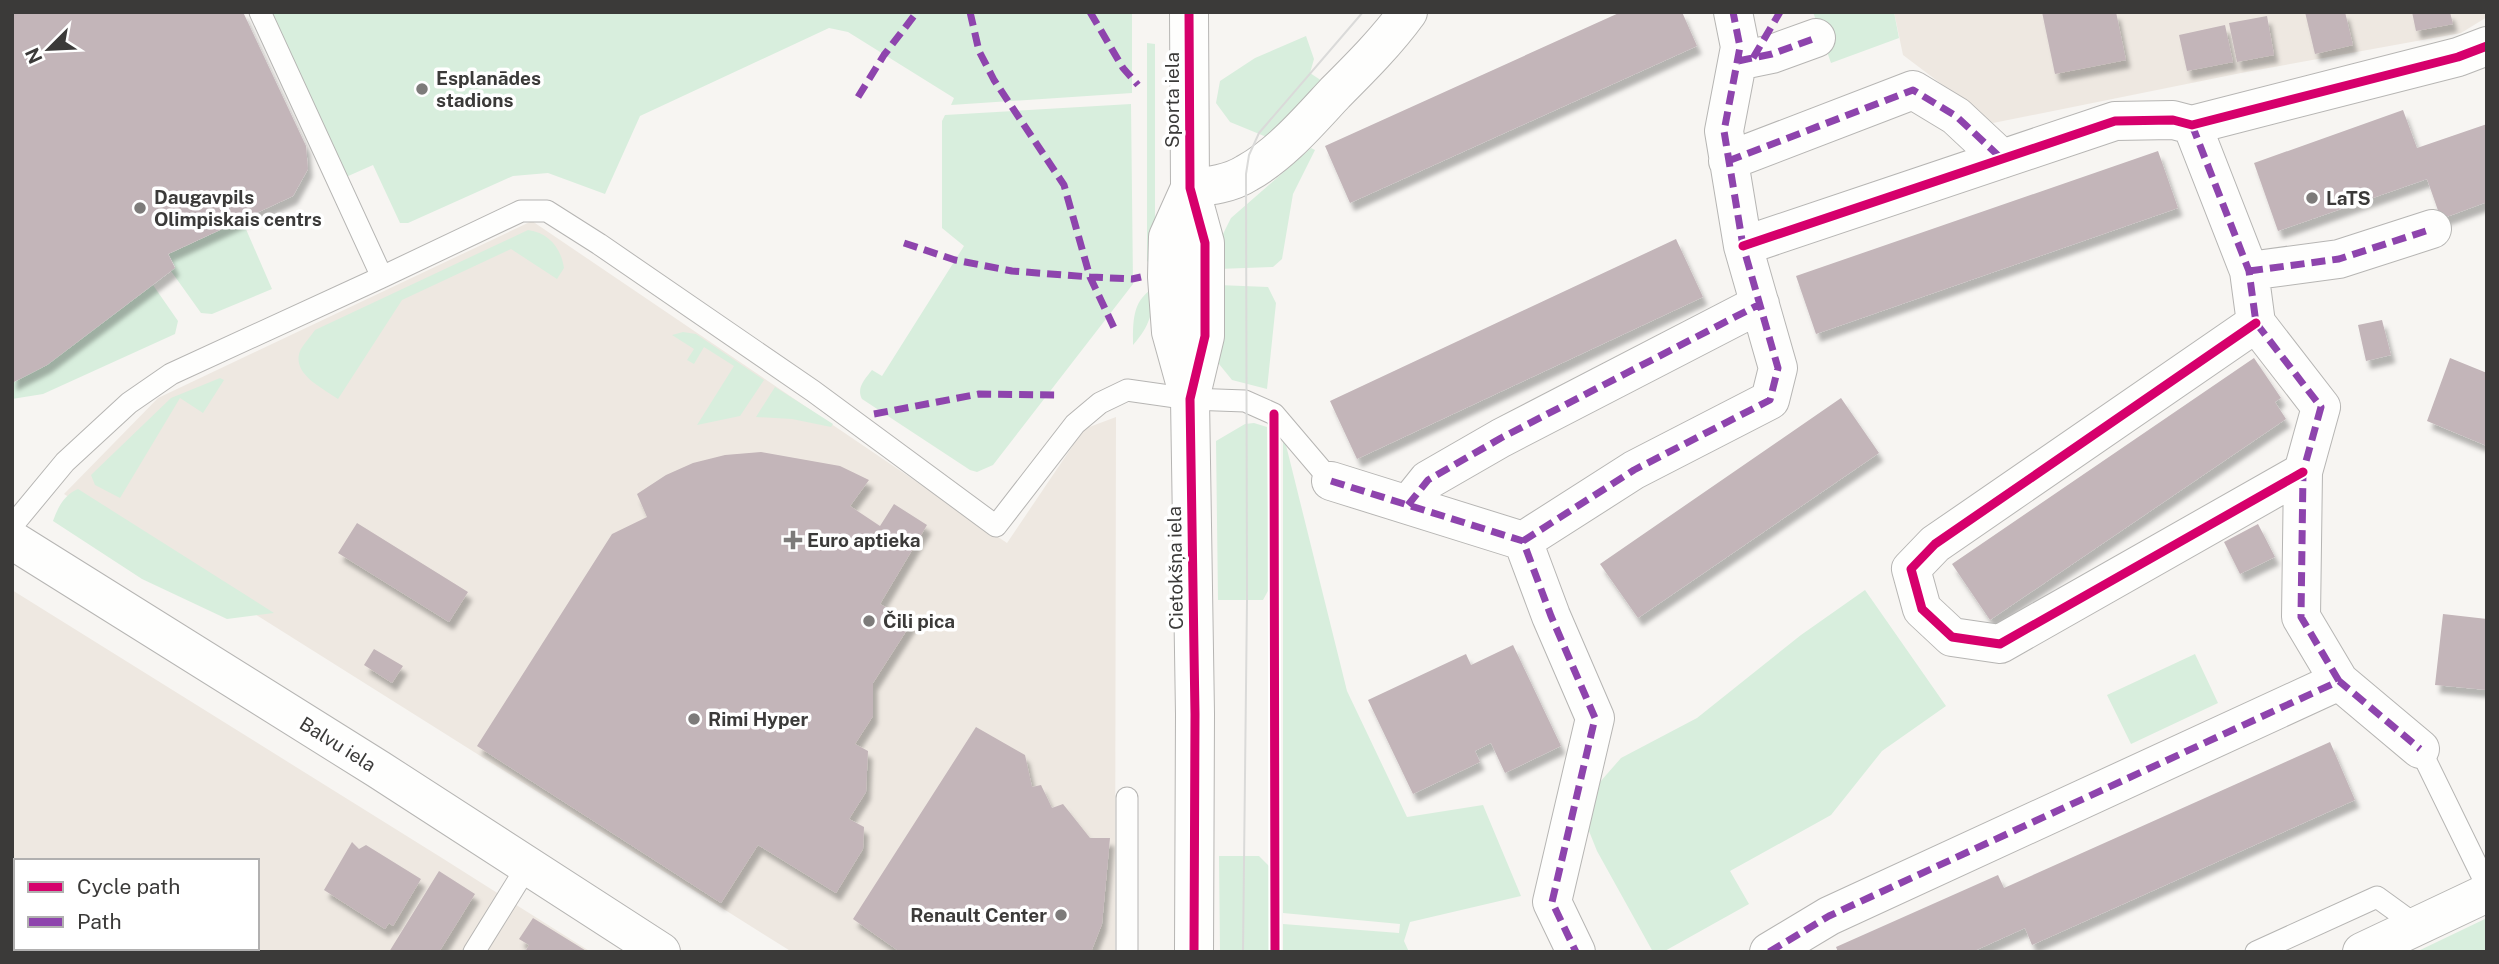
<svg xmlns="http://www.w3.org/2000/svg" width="2499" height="964" viewBox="0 0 2499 964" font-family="'Public Sans',sans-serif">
	<defs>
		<filter id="shadow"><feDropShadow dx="4.5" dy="8" stdDeviation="2" flood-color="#0004"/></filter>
	</defs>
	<rect width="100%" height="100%" fill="#f7f5f2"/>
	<path fill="#eee8e1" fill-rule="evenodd" d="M1894 12H2487V17L2461 33 2246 72 1993 123 1903 55Z
		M532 221 1007 543 1084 429 1116 417 1115 952H792L64 494 158 398Z
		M12 590 442 858 591 952H12ZM16 861H257V948H16Z"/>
	<path fill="#d8eedd" d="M269 12H1132V93L951 105 954 98 848 32 829 28 640 116 605 194 548 173 513 176 408 223H400L373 165 346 177Z
		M1813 12H1894L1899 38 1831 63Z
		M1306 36 1314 59 1310 73 1322 81 1269 138 1230 122 1216 103 1220 81 1255 58Z
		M1147 43 1155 44V268L1147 261Z
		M1131 104 1133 284 993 465 977 472 970 470 862 399C856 388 865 379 872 370L882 376 964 246 942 228V121L945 115Z
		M1311 148 1315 150 1293 194 1282 259 1273 267 1218 269 1220 240 1231 218Z
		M242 220 272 289 212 314 201 313 171 271 175 267 169 254Z
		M528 230C549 233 561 248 564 268L557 279 511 249 402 300 338 399C323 388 289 373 301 349 305 342 311 336 315 330Z
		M153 285 178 321 175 334 43 394 12 399V383L47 365Z
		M1218 285 1268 287 1276 303 1267 389 1232 380 1219 364Z
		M1155 287C1153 312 1150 326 1133 345 1133 321 1132 300 1155 287Z
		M683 332 696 334 764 380 740 416 697 425 734 366 704 347 694 364 687 360 694 349 672 335Z
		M220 378 224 380 203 413 180 398 120 498 95 485 91 475 171 398Z
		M775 387 833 424 831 427 792 419 756 417Z
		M1254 423 1267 427 1269 589 1263 600H1218L1216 441 1245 424Z
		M1283 433 1347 691 1407 817 1483 805 1521 896 1410 922 1404 941 1409 952H1283V924L1399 933 1400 924 1283 913Z
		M78 489 274 613 227 619 142 579 53 521C58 507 64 495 78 489Z
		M1865 590 1946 706 1882 751 1831 815 1730 871 1749 904 1663 952H1653L1597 851 1587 826 1600 782 1621 758 1697 718 1801 635Z
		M2195 654 2218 703 2131 744 2107 695Z
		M1219 856H1259L1269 866V952H1220Z
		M2487 918V952H2416Z"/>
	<path fill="#c3b5b9" filter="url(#shadow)" d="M12 12H243L306 146 308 169 293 196 168 254 175 268 171 271 47 365 12 383Z
		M1621 12H1682L1697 46 1350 203 1325 146Z
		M2042 12H2116L2126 60 2055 74Z
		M2305 12H2345L2353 45 2315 54Z
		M2412 12H2450L2453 24 2416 31Z
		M2267 16 2274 55 2237 62 2229 23Z
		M2225 25 2233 62 2187 71 2179 35Z
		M2403 110 2417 148 2487 124V202L2441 219 2427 179 2278 231 2254 163Z
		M2158 151 2178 208 1816 334 1796 276Z
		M1676 239 1703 297 1357 459 1330 401Z
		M2382 320 2391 355 2366 361 2358 325Z
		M2254 358 2281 398 2275 402 2286 419 1990 620 1952 564Z
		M2450 358 2487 373V446L2427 421Z
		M1841 398 1879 453 1638 618 1600 564Z
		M761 452 840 466 869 480 850 506 880 526 894 504 927 525 880 604 912 622 873 683V716L855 744 868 751 866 792 849 819 864 827 863 849 836 893 758 845 721 903 477 746 612 534 647 517 637 494 666 475 693 463 725 455Z
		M357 523 468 592 449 622 338 553Z
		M2258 524 2275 557 2240 574 2224 542Z
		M2443 614 2487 619V690L2435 685Z
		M1513 645 1561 746 1505 773 1491 743 1475 751 1480 762 1413 794 1368 700 1466 654 1471 665Z
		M374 649 403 666 392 683 364 665Z
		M976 727 1025 755 1032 787 1041 785 1052 808 1063 804 1090 838H1110L1102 924 1091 952H900L853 919Z
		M2330 742 2355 800 2032 945 2025 928 1972 952H1838L1836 947 1998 875 2004 888Z
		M352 842 359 849 366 845 421 879 393 926 389 923 385 929 324 890Z
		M439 871 475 894 439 952H389Z
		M12 883 16 885V910L12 915Z
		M533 918 588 952H525L529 945 519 939Z"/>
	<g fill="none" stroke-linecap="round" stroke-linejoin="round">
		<defs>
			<path id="service" d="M260 12 382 277
				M12 526 65 462 129 403 171 374 382 277 521 211H547L599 244 813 391 996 526 1075 424 1100 403 1127 390 1190 399 1245 401 1274 414 1331 481
				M2420 749 2487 886
				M474 952 528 865
				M1127 952V798
				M2256 952 2377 897 2417 926"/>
			<path id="minor" d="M1738 61 1772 54 1816 38
				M2192 125 2249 271 2256 323 2321 407 2303 472 2301 617 2339 681
				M1728 161 1913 90 1956 116 2002 159
				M1190 188C1209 186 1230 184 1247 173 1281 154 1309 121 1335 93 1361 67 1387 41 1408 12
				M1743 246 2115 121 2173 120 2192 125 2458 57 2487 46
				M2249 271 2339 259 2432 229
				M2256 323 1935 544 1911 569 1922 609 1952 637 2000 644 2303 472
				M1331 481 1523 541 1551 616 1595 718 1552 902 1576 952
				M1408 505 1428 480 1501 438 1760 304
				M12 540 378 769 661 952
				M1523 541 1634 470 1770 400 1778 368 1743 246 1724 131 1740 47 1733 12
				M1769 952 1829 916 2339 681 2420 749
				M2362 952 2487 893"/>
			<path id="tertiary" d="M1189 12 1190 188 1205 243V336L1190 399 1195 714 1194 952
				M1189 397 1171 332 1167 277 1168 237 1190 188"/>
		</defs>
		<use href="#service" stroke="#b6b5b3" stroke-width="23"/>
		<use href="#minor" stroke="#b6b5b3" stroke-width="40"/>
		<use href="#tertiary" stroke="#b6b5b3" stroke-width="40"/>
		<use href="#service" stroke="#fefefd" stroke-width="21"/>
		<use href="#minor" stroke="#fefefd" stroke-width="38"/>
		<use href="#tertiary" stroke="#fefefd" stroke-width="38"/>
		<path stroke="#dadad9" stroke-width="2" d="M1243 952 1247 600 1246 174 1249 155 1259 133 1363 12"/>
		<path stroke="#8e44ad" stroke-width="7" stroke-dasharray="14 7" stroke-linecap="butt" d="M970 12 979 51 994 80 1064 185 1090 277 1116 332
			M1090 12 1123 68 1138 85
			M1753 58 1780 12
			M1738 61 1772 54 1816 38
			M858 97 884 55 917 12
			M2192 125 2249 271 2256 323 2321 407 2303 472 2301 617 2339 681
			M1728 161 1913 90 1956 116 2002 159
			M904 243 955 260 1012 271 1090 277 1132 279 1141 277
			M2249 271 2339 259 2432 229
			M874 414 979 394 1060 395
			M1331 481 1523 541 1551 616 1595 718 1552 902 1576 952
			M1408 505 1428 480 1501 438 1760 304
			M1523 541 1634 470 1770 400 1778 368 1743 246 1724 131 1740 47 1733 12
			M1769 952 1829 916 2339 681 2420 749"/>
		<defs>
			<path id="cycleway" d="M1189 12 1190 188 1205 243V336L1190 399 1195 714 1194 952
				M1743 246 2115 121 2173 120 2192 125 2458 57 2487 46
				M2256 323 1935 544 1911 569 1922 609 1952 637 2000 644 2303 472
				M1274 414 1275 952"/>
		</defs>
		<use href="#cycleway" stroke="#fff" stroke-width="13"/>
		<use href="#cycleway" stroke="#d6006c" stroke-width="9"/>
	</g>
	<g fill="#7d7b7a" stroke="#fff" stroke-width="2.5">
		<circle cx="422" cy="89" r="7"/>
		<circle cx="2312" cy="198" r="7"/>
		<circle cx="140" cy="208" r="7"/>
		<path d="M789.5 529.5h7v7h7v7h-7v7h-7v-7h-7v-7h7z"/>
		<circle cx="869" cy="621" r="7"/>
		<circle cx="694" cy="719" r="7"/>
		<circle cx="1061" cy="915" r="7"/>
	</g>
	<g text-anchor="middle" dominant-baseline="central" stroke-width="7" stroke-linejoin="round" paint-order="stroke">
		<g font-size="19" font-weight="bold" fill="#3b3a39" stroke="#fff" text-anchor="start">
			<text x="436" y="78">Esplanādes<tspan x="436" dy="22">stadions</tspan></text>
			<text x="154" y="197">Daugavpils<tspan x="154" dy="22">Olimpiskais centrs</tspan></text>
			<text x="2326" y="198">LaTS</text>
			<text x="807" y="540">Euro aptieka</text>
			<text x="883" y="621">Čili pica</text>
			<text x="708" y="719">Rimi Hyper</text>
			<text x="1047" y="915" text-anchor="end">Renault Center</text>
		</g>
		<g font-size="19" fill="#3b3a39" stroke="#fff">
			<text transform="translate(1172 100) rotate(-90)">Sporta iela</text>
			<text transform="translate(1175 568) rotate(-91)">Cietokšņa iela</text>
			<text transform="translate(338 744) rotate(32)">Balvu iela</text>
		</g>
	</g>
	<rect width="2499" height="964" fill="none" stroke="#3b3a39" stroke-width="28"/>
	<rect x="14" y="859" width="245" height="91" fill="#ffffff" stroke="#b1b0b0" stroke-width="2"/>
	<rect x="28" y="882" width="35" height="10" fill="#d6006c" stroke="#b1b0b0" stroke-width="2"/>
	<text x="77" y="894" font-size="21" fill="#3b3a39">Cycle path</text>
	<rect x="28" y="917" width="35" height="10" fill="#8e44ad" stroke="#b1b0b0" stroke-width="2"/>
	<text x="77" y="929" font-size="21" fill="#3b3a39">Path</text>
	<g transform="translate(49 49) rotate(246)" stroke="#ffffff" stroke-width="5" paint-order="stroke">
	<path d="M0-5L12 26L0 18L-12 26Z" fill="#3b3a39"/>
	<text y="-10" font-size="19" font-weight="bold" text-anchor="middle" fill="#3b3a39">N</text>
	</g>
</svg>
